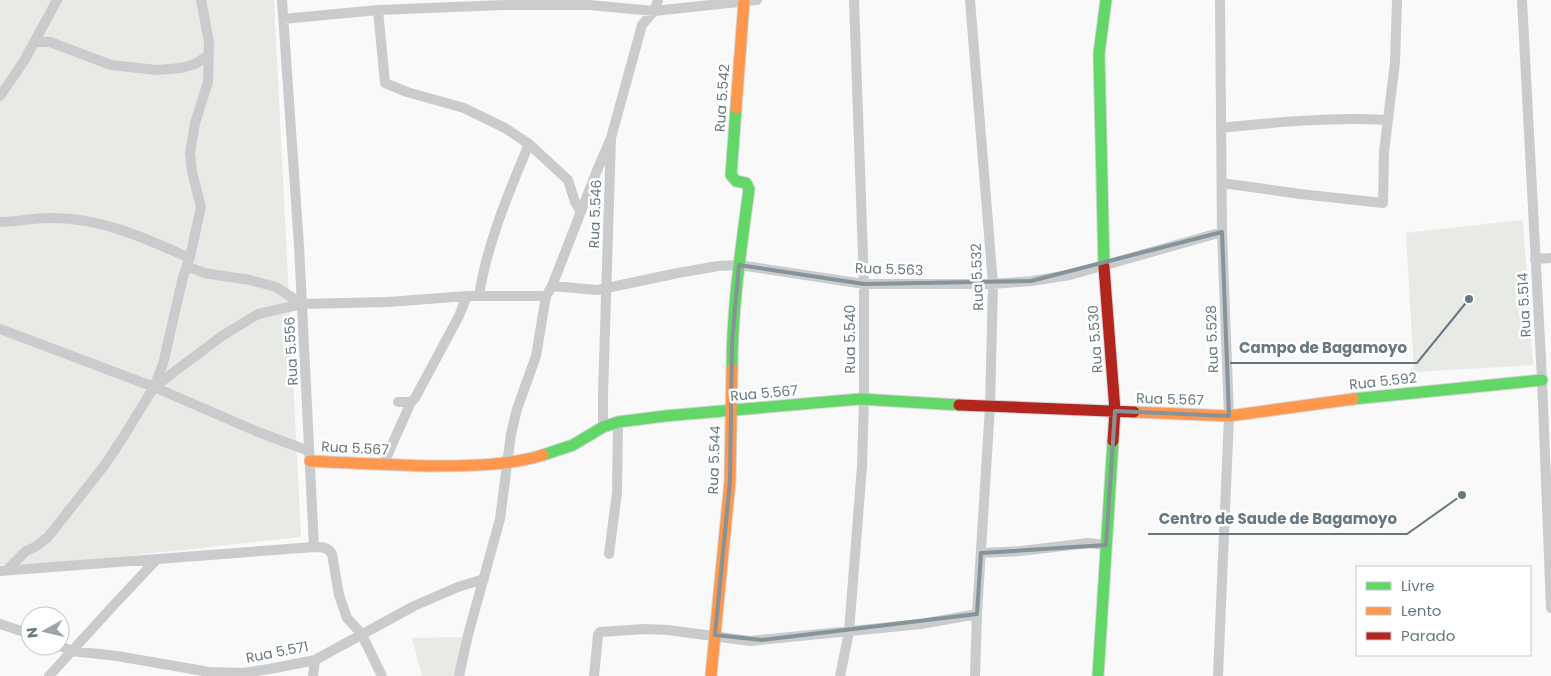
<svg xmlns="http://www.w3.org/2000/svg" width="1551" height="676" viewBox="0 0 1551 676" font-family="Poppins,sans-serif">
	<rect width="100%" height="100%" fill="#f9f9f9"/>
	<path fill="#e8eae6" d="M0 0H274L301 537 61 563 0 565Z
		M1523 220 1533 365 1414 372 1406 233Z
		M464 637 457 676H422L412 638Z"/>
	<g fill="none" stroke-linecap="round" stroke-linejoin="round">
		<defs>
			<path id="fast" d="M1104 267 1099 54 1106 0
				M732 369C732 309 741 249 749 189L746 183 736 181 731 175 736 108
				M1353 399 1542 380
				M543 455 573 445 603 427 618 422 665 416 860 399 959 405
				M1098 676 1113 441"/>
			<path id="slow" d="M736 108 744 1
				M1134 412 1229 416 1353 399
				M310 461C350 463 389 465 429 466 467 466 507 466 543 455
				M711 676 730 481 732 369"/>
			<path id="jam" d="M1104 267 1115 411 1113 441
				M959 405 1134 412"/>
		</defs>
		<use href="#fast" stroke="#d5d6d7" stroke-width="13"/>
		<use href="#slow" stroke="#d5d6d7" stroke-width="13"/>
		<use href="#jam" stroke="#d5d6d7" stroke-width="13"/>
		<path stroke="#cacbcc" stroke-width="10" d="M282 0 299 246 314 547
			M970 0 993 284 990 407 977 614 975 676
			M1522 0 1542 379 1551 608
			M378 10 385 83 407 92 464 108 505 128 529 144 568 180 575 202 581 212
			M283 19 378 10 504 5H589L654 11 757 0
			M34 42H50L111 65 157 70 181 68 195 64 209 55
			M0 96 24 61 57 0
			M1221 128C1276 122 1332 117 1387 120
			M1222 183 1300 194 1383 203 1384 152 1395 62 1397 0
			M0 222C18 222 36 217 53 218 100 218 143 237 185 256L190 257
			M1535 259 1551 258
			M187 266 204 273 250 280 276 287 302 304
			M552 286 597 290 678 273 718 266 739 265 864 284H993L1031 281 1070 275 1222 232
			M479 296C487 243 509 192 529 144
			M0 329 154 387 258 432 309 451
			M154 387 222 336 258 314 302 304 388 302 467 296H546
			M398 402H411L415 398 459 316 467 296
			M603 427V395L611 138 642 25 654 11 658 0
			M383 465 411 402
			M981 553 1021 551 1088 543 1106 545
			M609 554 617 493 618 422
			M7 570 26 551 35 547 48 537 104 466 122 439 154 387 163 364 183 277 190 257 201 207 192 172 190 153 195 123 208 82 209 42 201 0
			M0 571 314 547C322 547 328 547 332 554L339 595 347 618 361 633 382 676
			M0 624 30 634
			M60 646 72 651 117 656 209 672 244 673 275 668 315 660 414 606 458 587 484 579
			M49 676 112 607 157 559
			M313 676 315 660
			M459 676 468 635 500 519 511 434 517 409 536 356 546 296 552 286 596 173 611 138
			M594 676 598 635 600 632 645 629 668 630 750 641 921 624 977 614
			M840 676 849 632 862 466 864 399V284L854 0
			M1218 676 1229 416 1222 232 1220 0"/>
		<use href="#fast" stroke="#63d668" stroke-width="11"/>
		<use href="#slow" stroke="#ff974d" stroke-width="11"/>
		<use href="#jam" stroke="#b3261e" stroke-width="11"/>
	</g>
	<path fill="none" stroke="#869399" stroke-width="4" stroke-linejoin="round" d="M1222 232 1229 416 1115 411 1106 545 981 553 977 614 762 640 715 635 730 481 732 343 739 265 864 284 1031 281Z"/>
	<g text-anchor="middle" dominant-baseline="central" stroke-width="5" stroke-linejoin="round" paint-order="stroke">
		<g font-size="14" fill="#677880" stroke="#fff">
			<text transform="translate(722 98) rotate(-86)">Rua 5.542</text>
			<text transform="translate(595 214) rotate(-88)">Rua 5.546</text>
			<text transform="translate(889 269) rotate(2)">Rua 5.563</text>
			<text transform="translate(977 277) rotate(-92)">Rua 5.532</text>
			<text transform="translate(1524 305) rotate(-93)">Rua 5.514</text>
			<text transform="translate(850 339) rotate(-90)">Rua 5.540</text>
			<text transform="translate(1095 339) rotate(-94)">Rua 5.530</text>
			<text transform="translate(1212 339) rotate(-92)">Rua 5.528</text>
			<text transform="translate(291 351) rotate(-93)">Rua 5.556</text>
			<text transform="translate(1383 381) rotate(-6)">Rua 5.592</text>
			<text transform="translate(764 393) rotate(-5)">Rua 5.567</text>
			<text transform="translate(1170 399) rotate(2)">Rua 5.567</text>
			<text transform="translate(355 448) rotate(3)">Rua 5.567</text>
			<text transform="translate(714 460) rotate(-88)">Rua 5.544</text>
			<text transform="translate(277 652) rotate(-11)">Rua 5.571</text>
		</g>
	</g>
	<path fill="none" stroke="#677880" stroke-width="2" d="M1469 299L1417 363H1230M1462 495L1407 534H1148"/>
	<g fill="#677880" stroke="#fff" stroke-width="2">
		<circle cx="1469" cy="299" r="5"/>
		<circle cx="1462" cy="495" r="5"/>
	</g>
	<g font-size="15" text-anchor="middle" font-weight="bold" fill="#677880" stroke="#fff" stroke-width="5" stroke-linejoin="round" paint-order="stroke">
		<text x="1323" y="353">Campo de Bagamoyo</text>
		<text x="1278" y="524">Centro de Saude de Bagamoyo</text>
	</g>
	<rect x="1356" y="566" width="175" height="90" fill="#ffffff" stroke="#c2c9cc"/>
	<rect x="1366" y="582" width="25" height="8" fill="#63d668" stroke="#c2c9cc"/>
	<text x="1401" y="591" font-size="15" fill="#677880">Livre</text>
	<rect x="1366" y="607" width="25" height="8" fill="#ff974d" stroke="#c2c9cc"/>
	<text x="1401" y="616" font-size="15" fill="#677880">Lento</text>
	<rect x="1366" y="632" width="25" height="8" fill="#b3261e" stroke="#c2c9cc"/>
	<text x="1401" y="641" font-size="15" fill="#677880">Parado</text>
	<g transform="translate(45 631) rotate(262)"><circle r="24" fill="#ffffff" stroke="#c2c9cc"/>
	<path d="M0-4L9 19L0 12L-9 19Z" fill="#9aa5aa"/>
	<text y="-8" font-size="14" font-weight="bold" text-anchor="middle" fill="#677880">N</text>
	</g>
</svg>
